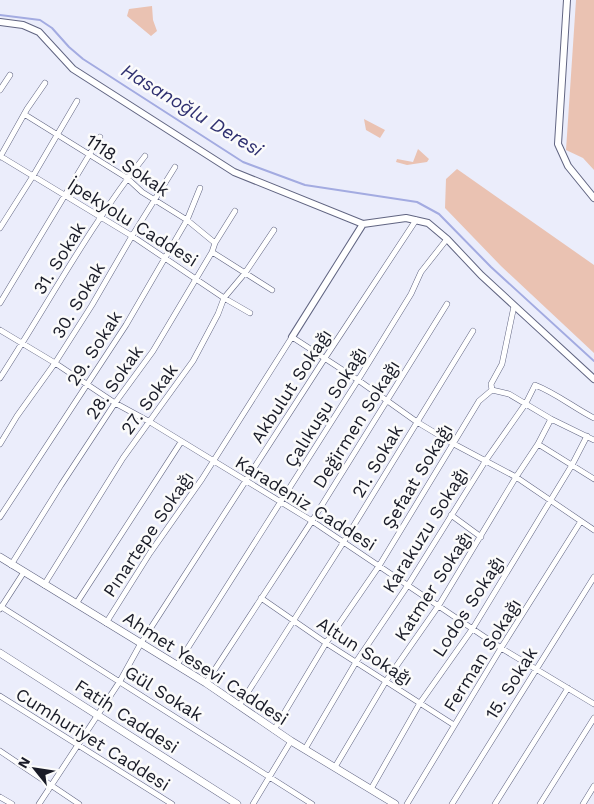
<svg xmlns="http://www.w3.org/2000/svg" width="594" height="804" viewBox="0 0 594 804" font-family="'Work Sans',sans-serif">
	<rect width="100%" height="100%" fill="#ebedfb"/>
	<path fill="#eac2b2" d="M576 0H594V170L583 158 566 150Z
		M152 6 153 20 157 31 151 36 127 16 129 9Z
		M364 119 385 130 380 138 366 130Z
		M418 149 429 159 427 162 407 165 396 162 397 159 413 162Z
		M457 169 594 265V353L501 266 445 208 446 179Z"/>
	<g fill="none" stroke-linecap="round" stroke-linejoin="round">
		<path stroke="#a3abe1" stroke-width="2" d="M0 15 40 20 52 28 69 47 83 59 243 162 305 185 417 202 439 214 491 267 594 361"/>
		<defs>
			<path id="minor" d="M0 90 10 75
				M24 114 127 178 142 192 187 220 215 243
				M0 156 132 236 224 298 250 313
				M0 157 27 109 45 83
				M0 228 33 176 77 101
				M212 252 272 290
				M0 303 100 137
				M0 330 55 363 115 403 150 422 312 521 501 648 594 704
				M0 378C48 304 90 225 145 156
				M492 390 509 394 551 419 594 440
				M492 390 491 384 502 364 514 306
				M0 444 17 416 55 363 92 305 132 236 175 167
				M538 444 594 479
				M451 515 481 537
				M0 517 126 325 187 220 200 188
				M11 565 61 485 115 403 153 351 212 252 215 243 235 211
				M44 585 123 458 193 361 218 314 224 298 245 273 274 230
				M261 598 326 643 454 725
				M76 604 181 442
				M0 606 312 804
				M0 609 24 572
				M106 623 150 553 202 479 292 337 358 380 417 422 452 443 516 477 594 530
				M177 665 358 380 411 294 421 272 447 239
				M206 683 312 521 447 304
				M0 696 172 804
				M239 706 343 543 473 331
				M274 730 326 643 379 566 479 401 492 390
				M305 749 356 662 408 585 486 460 526 403 535 385C556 393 574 408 594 418
				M0 751 79 804
				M335 767 386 681 439 605 516 477 538 444 551 419
				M371 789 420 703 473 628 572 465 587 436
				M0 797 12 804
				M39 804 120 681 141 643 325 358 416 220
				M253 804 291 741
				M407 804 501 648 581 521
				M452 804 594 577
				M495 804 568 688
				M540 804 594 718
				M583 804 594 786"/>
			<path id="tertiary" d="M567 0 558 144 568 166 594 198
				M0 22 23 25 39 32 73 69 234 172 363 224
				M292 337 363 224 406 218 428 223 447 239 481 275 594 379"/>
			<path id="secondary" d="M0 557 206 683 291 741 395 804
				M0 653 237 804"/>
		</defs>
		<use href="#minor" stroke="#616582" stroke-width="6"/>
		<use href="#tertiary" stroke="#616582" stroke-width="8"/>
		<use href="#secondary" stroke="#616582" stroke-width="8"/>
		<use href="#minor" stroke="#fff" stroke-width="5"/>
		<use href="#tertiary" stroke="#fff" stroke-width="6"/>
		<use href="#secondary" stroke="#fff" stroke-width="7"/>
	</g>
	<g text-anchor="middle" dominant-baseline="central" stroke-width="5" stroke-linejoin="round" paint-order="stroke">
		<g font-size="18" fill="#191b27" stroke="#fbfbfb">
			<text transform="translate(128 165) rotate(34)">1118. Sokak</text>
			<text transform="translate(133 222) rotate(32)">İpekyolu Caddesi</text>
			<text transform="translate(59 258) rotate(-58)">31. Sokak</text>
			<text transform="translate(78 300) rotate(-59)">30. Sokak</text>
			<text transform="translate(94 348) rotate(-57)">29. Sokak</text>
			<text transform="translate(114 382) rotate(-55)">28. Sokak</text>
			<text transform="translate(291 386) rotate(-57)">Akbulut Sokağı</text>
			<text transform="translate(149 399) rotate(-54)">27. Sokak</text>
			<text transform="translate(325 407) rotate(-58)">Çalıkuşu Sokağı</text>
			<text transform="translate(356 424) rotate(-58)">Değirmen Sokağı</text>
			<text transform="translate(377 461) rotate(-59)">21. Sokak</text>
			<text transform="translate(417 476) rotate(-59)">Şefaat Sokağı</text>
			<text transform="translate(306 503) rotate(32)">Karadeniz Caddesi</text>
			<text transform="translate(425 530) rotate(-58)">Karakuzu Sokağı</text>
			<text transform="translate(148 534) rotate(-56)">Pınartepe Sokağı</text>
			<text transform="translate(433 586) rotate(-57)">Katmer Sokağı</text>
			<text transform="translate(468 606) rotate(-57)">Lodos Sokağı</text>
			<text transform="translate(365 651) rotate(33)">Altun Sokağı</text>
			<text transform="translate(482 655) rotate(-58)">Ferman Sokağı</text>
			<text transform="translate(206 668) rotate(33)">Ahmet Yesevi Caddesi</text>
			<text transform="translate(511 683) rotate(-58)">15. Sokak</text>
			<text transform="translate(164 693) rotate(32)">Gül Sokak</text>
			<text transform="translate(127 716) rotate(33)">Fatih Caddesi</text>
			<text transform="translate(93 739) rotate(32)">Cumhuriyet Caddesi</text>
		</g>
		<g font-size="19" font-style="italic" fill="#2f3070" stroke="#fbfbfb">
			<text transform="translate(192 110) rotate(31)">Hasanoğlu Deresi</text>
		</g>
	</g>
	<g transform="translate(35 769) rotate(300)" stroke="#fbfbfb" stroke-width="4" paint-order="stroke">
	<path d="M0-4L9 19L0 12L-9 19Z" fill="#191b27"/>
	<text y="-8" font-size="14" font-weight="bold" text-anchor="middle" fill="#191b27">N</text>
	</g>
</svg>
